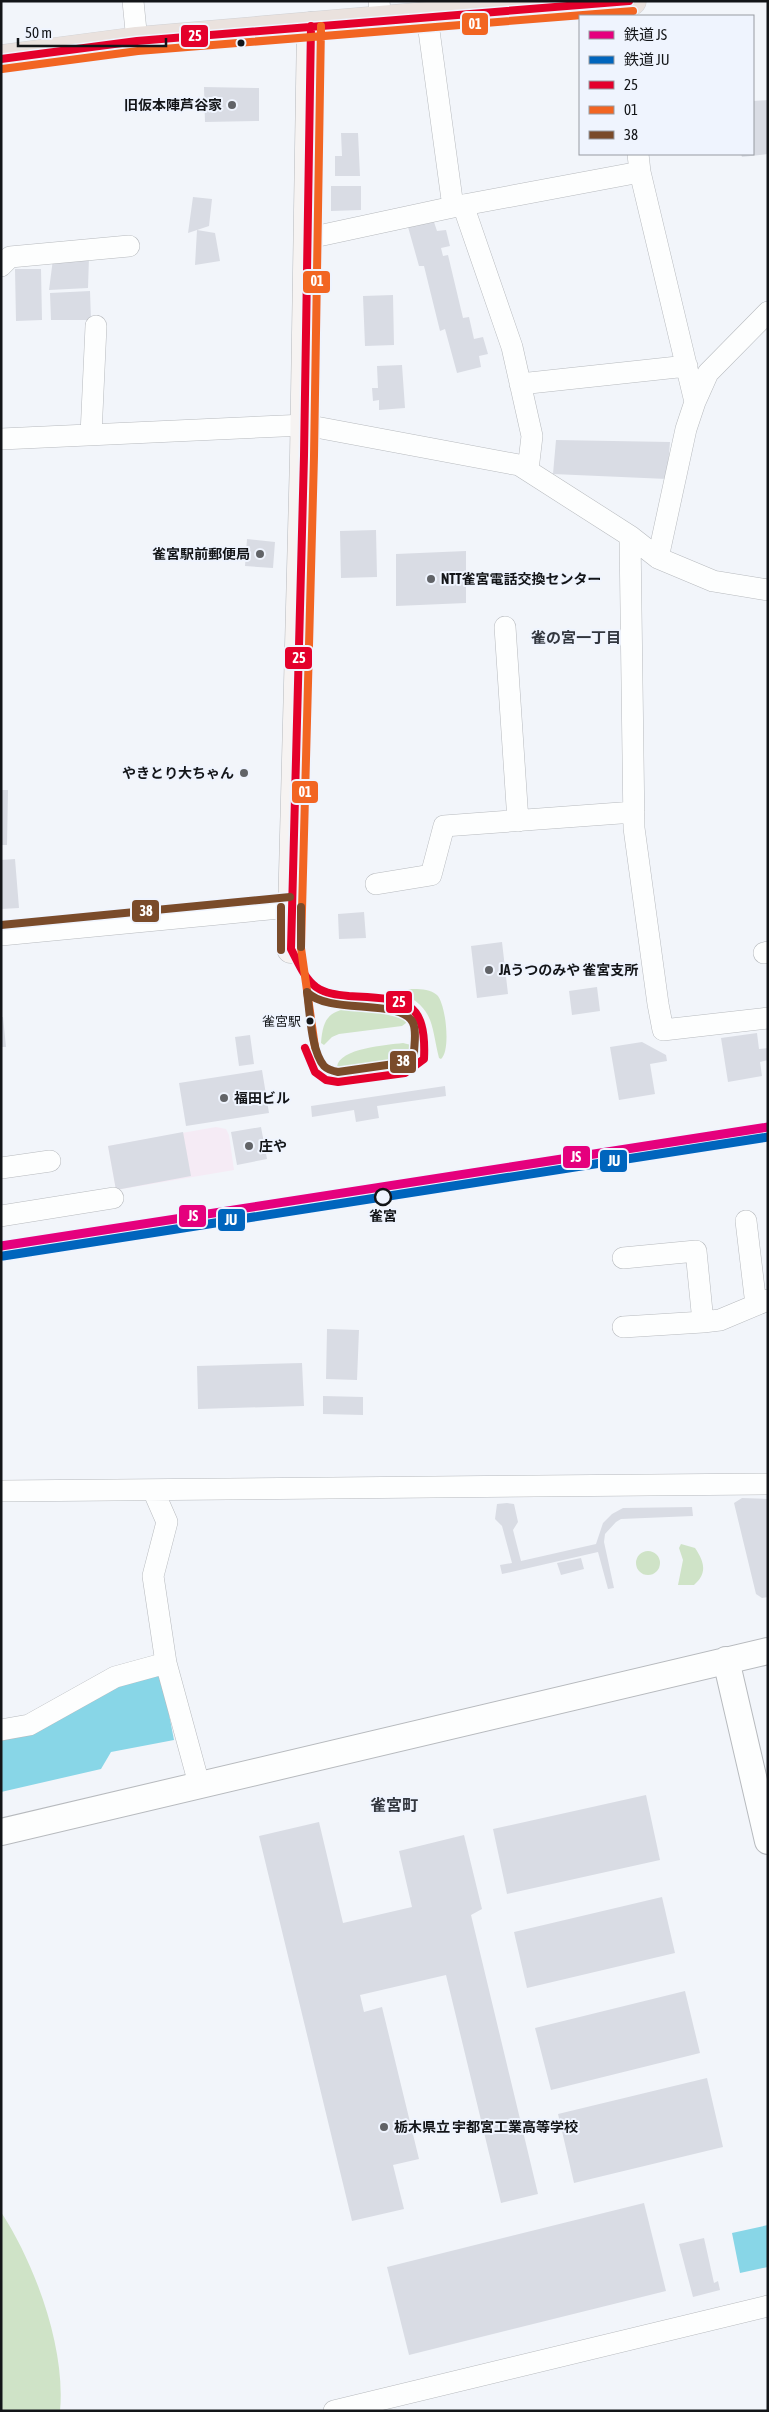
<svg xmlns="http://www.w3.org/2000/svg" width="769" height="2412" viewBox="0 0 769 2412" font-family="'Asap Condensed','Noto Sans JP',sans-serif">
	<rect width="100%" height="100%" fill="#f2f5fa"/>
	<path fill="#f5ebf5" d="M216 1127 226 1129 229 1135 234 1170 116 1190 108 1146Z"/>
	<path fill="#cfe3c7" d="M407 989C417 989 429 988 437 995 446 1004 451 1051 441 1059L439 1058C431 1026 435 1009 402 993Z
		M352 1008 401 1015 406 1019V1023L402 1026 339 1034 332 1037 324 1045 321 1043C323 1019 328 1011 352 1008Z
		M403 1043 411 1045 413 1049C410 1054 408 1059 403 1062 391 1069 348 1077 337 1067 339 1048 387 1045 403 1043Z
		M681 1544 695 1548C704 1561 708 1573 694 1585H678L683 1560 679 1548Z
		M636 1563a12 12 0 1 1 24 0a12 12 0 1 1-24 0Z
		M1 2212C35 2264 66 2348 60 2411H1Z"/>
	<path fill="#88d6e7" d="M161 1673 174 1740 111 1752 101 1769 1 1792V1738C32 1743 86 1697 115 1684 129 1678 146 1676 161 1673Z
		M768 2225V2267L740 2273 732 2233Z"/>
	<path fill="#d9dce4" d="M204 87 259 88V121L205 122Z
		M768 100V154L742 157 741 154H753V101Z
		M341 133H358L360 176H335V156H342Z
		M331 186H361V210L331 211Z
		M193 197 212 199 209 226 197 230 215 233 220 261 195 265 197 230 188 233Z
		M433 219 437 231 446 230 450 246 441 248 443 256 448 255 463 318 469 317 474 339 483 337 488 354 479 356 481 367 457 373 445 329 440 331 424 266H419L408 227Z
		M89 257 88 288 49 290 53 259Z
		M15 269H41L42 320 16 321Z
		M90 291 91 320H51L50 293Z
		M393 295 394 345 365 346 363 296Z
		M402 365 405 408 379 410V400L373 401 372 388H378L377 366Z
		M556 440 670 442 667 479 553 474Z
		M376 530 377 577 341 578 340 531Z
		M247 539 275 542 273 568 245 566Z
		M466 551V603L396 606V554Z
		M1 790H8L7 845H1Z
		M15 859 19 908 1 909V860Z
		M364 912 366 938 339 939 338 914Z
		M502 942 508 994 477 998 471 946Z
		M597 987 600 1011 572 1015 569 991Z
		M1 1017H3L6 1047H1Z
		M757 1033 759 1049 768 1048V1060L760 1062 762 1076 728 1082 721 1038Z
		M250 1035 254 1064 239 1066 235 1037Z
		M642 1042 666 1055 667 1061 650 1064 655 1094 619 1100 610 1047Z
		M262 1070 269 1113 186 1126 179 1083Z
		M445 1086 446 1096 377 1106 379 1118 356 1122 354 1110 312 1117 311 1106Z
		M261 1127 267 1159 237 1165 231 1132Z
		M183 1132 191 1176 116 1190 108 1146Z
		M327 1329 359 1330 357 1380 326 1379Z
		M302 1363 304 1406 198 1409 197 1366Z
		M323 1396 363 1397V1415L323 1414Z
		M742 1498 768 1499V1597L762 1598 756 1594 734 1503Z
		M507 1503 514 1504 518 1522 513 1530 521 1561 596 1544 603 1523 612 1514 623 1508 692 1507 693 1516 621 1519 616 1522 605 1534 604 1542 614 1588 608 1589 598 1552 502 1574 500 1565 512 1563 502 1526 495 1519 497 1504Z
		M581 1558 584 1569 561 1575 557 1563Z
		M646 1795 660 1860 507 1894 493 1829Z
		M319 1822 343 1923 412 1907 399 1851 464 1835 482 1909 471 1915 538 2194 501 2203 446 1975 360 1995 364 2012 382 2007 419 2159 393 2165 404 2209 352 2221 259 1836Z
		M662 1897 675 1953 527 1988 514 1932Z
		M685 1991 700 2053 551 2090 535 2028Z
		M707 2078 723 2147 574 2183 558 2114Z
		M644 2203 666 2291 409 2355 387 2267Z
		M704 2238 714 2283 718 2281 720 2290 693 2297 679 2244Z"/>
	<g fill="none" stroke-linecap="round" stroke-linejoin="round">
		<defs>
			<path id="minor" d="M133 1 137 41
				M379 1 381 21
				M427 16 453 207
				M638 154 640 172 695 402
				M463 205 512 347 532 436 528 470
				M309 238 453 207 640 172
				M1 266 10 257 129 246
				M520 384 687 366
				M91 435 96 326
				M1 439 305 425 519 465 630 536 658 558 713 581 768 590
				M630 536 634 828 658 1004 663 1030 768 1018
				M658 558 686 429 695 402 708 373 768 312
				M505 627 518 821
				M376 884 431 875 444 826 634 812
				M1 935 291 907
				M764 953 768 952
				M1 1168 50 1161
				M1 1216 113 1198
				M746 1221 756 1305
				M623 1258 696 1251 703 1322 720 1320 768 1300
				M623 1327 703 1322
				M153 1490 167 1522 153 1576 166 1663
				M1 1491 768 1484
				M1 1730 29 1725 115 1677 166 1663 199 1784
				M334 2411 768 2306"/>
			<path id="tertiary" d="M726 1660 768 1841
				M1 1832 768 1651"/>
			<path id="secondary" d="M291 949 304 456 311 26"/>
			<path id="trunk" d="M1 59 137 41 427 16 632 1"/>
		</defs>
		<use href="#minor" stroke="#b7babe" stroke-width="22"/>
		<use href="#tertiary" stroke="#b7babe" stroke-width="28"/>
		<use href="#secondary" stroke="#b7babe" stroke-width="29"/>
		<use href="#trunk" stroke="#d0d1d4" stroke-width="29"/>
		<use href="#minor" stroke="#fdfefe" stroke-width="21"/>
		<use href="#tertiary" stroke="#fdfefe" stroke-width="26"/>
		<use href="#secondary" stroke="#f6f3f2" stroke-width="28"/>
		<use href="#trunk" stroke="#eae2de" stroke-width="28"/>
		<defs>
			<path id="bus-1" d="M1 59 137 41 629 1
				M305 1048 315 1072 326 1080 338 1082 405 1073 424 1059C427 997 402 999 349 996 338 995 326 994 316 987 304 978 298 962 291 949L304 456 311 26"/>
			<path id="bus-2" d="M2 69 138 51 633 11
				M315 1047 301 948 314 456 321 26"/>
			<path id="bus-3" d="M281 907V950
				M301 907V947
				M1 925 290 897
				M307 992C328 1015 402 998 413 1023 417 1032 414 1044 414 1054L401 1063 338 1072C333 1071 328 1070 324 1066 311 1051 310 1012 307 992Z"/>
		</defs>
		<use href="#bus-1" stroke="#eff4fe" stroke-width="11"/>
		<use href="#bus-2" stroke="#eff4fe" stroke-width="11"/>
		<use href="#bus-3" stroke="#eff4fe" stroke-width="11"/>
		<use href="#bus-1" stroke="#e4002b" stroke-width="8"/>
		<use href="#bus-2" stroke="#f26522" stroke-width="8"/>
		<use href="#bus-3" stroke="#7a4b2a" stroke-width="8"/>
		<defs>
			<path id="rail-1" d="M1 1246 768 1127"/>
			<path id="rail-2" d="M3 1256 768 1137"/>
		</defs>
		<use href="#rail-1" stroke="#eff4fe" stroke-width="12"/>
		<use href="#rail-2" stroke="#eff4fe" stroke-width="12"/>
		<use href="#rail-1" stroke="#e5007d" stroke-width="9"/>
		<use href="#rail-2" stroke="#0065bd" stroke-width="9"/>
	</g>
	<g fill="#131518" stroke="#eff4fe" stroke-width="2">
		<circle cx="241" cy="43" r="4.5"/>
		<circle cx="310" cy="1021" r="4.5"/>
	</g>
	<g fill="#616367" stroke="#eff4fe" stroke-width="2">
		<circle cx="232" cy="105" r="5"/>
		<circle cx="260" cy="554" r="5"/>
		<circle cx="431" cy="579" r="5"/>
		<circle cx="244" cy="773" r="5"/>
		<circle cx="489" cy="970" r="5"/>
		<circle cx="224" cy="1098" r="5"/>
		<circle cx="249" cy="1146" r="5"/>
		<circle cx="384" cy="2127" r="5"/>
	</g>
	<circle fill="#eff4fe" stroke="#131518" stroke-width="2.5" cx="383" cy="1197" r="8"/>
	<g text-anchor="middle" dominant-baseline="central" stroke-width="4" stroke-linejoin="round" paint-order="stroke">
		<g font-size="13" fill="#131518" stroke="#eff4fe" text-anchor="end">
			<text x="301" y="1021">雀宮駅</text>
		</g>
		<g font-size="14" font-weight="bold" fill="#131518" stroke="#eff4fe" text-anchor="start">
			<text x="222" y="105" text-anchor="end">旧仮本陣芦谷家</text>
			<text x="250" y="554" text-anchor="end">雀宮駅前郵便局</text>
			<text x="441" y="579">NTT雀宮電話交換センター</text>
			<text x="234" y="773" text-anchor="end">やきとり大ちゃん</text>
			<text x="499" y="970">JAうつのみや 雀宮支所</text>
			<text x="234" y="1098">福田ビル</text>
			<text x="259" y="1146">庄や</text>
			<text x="394" y="2127">栃木県立 宇都宮工業高等学校</text>
		</g>
		<g font-size="14" font-weight="bold" fill="#131518" stroke="#eff4fe">
			<text x="383" y="1216">雀宮</text>
		</g>
		<g font-size="15" font-weight="bold" fill="#33373f" stroke="#eff4fe">
			<text x="576" y="637">雀の宮一丁目</text>
		</g>
		<g font-size="16" font-weight="bold" fill="#33373f" stroke="#eff4fe">
			<text x="394" y="1805">雀宮町</text>
		</g>
	</g>
	<g stroke="#eff4fe" stroke-width="2">
		<rect x="461" y="12" width="28" height="24" rx="5" fill="#f26522"/>
		<rect x="180" y="24" width="29" height="24" rx="5" fill="#e4002b"/>
		<rect x="302" y="270" width="29" height="24" rx="5" fill="#f26522"/>
		<rect x="284" y="646" width="29" height="24" rx="5" fill="#e4002b"/>
		<rect x="291" y="780" width="28" height="24" rx="5" fill="#f26522"/>
		<rect x="131" y="899" width="29" height="24" rx="5" fill="#7a4b2a"/>
		<rect x="385" y="990" width="28" height="24" rx="5" fill="#e4002b"/>
		<rect x="389" y="1050" width="28" height="24" rx="5" fill="#7a4b2a"/>
		<rect x="562" y="1145" width="29" height="24" rx="5" fill="#e5007d"/>
		<rect x="599" y="1149" width="29" height="24" rx="5" fill="#0065bd"/>
		<rect x="178" y="1204" width="29" height="24" rx="5" fill="#e5007d"/>
		<rect x="217" y="1208" width="29" height="24" rx="5" fill="#0065bd"/>
	</g>
	<g font-size="14" text-anchor="middle" font-weight="bold" fill="#fff">
		<text x="475" y="29">01</text>
		<text x="195" y="41">25</text>
		<text x="317" y="286">01</text>
		<text x="299" y="663">25</text>
		<text x="305" y="797">01</text>
		<text x="146" y="916">38</text>
		<text x="399" y="1007">25</text>
		<text x="403" y="1066">38</text>
		<text x="576" y="1162">JS</text>
		<text x="614" y="1166">JU</text>
		<text x="193" y="1221">JS</text>
		<text x="231" y="1225">JU</text>
	</g>
	<rect width="769" height="2412" fill="none" stroke="#131518" stroke-width="5"/>
	<rect x="579" y="15" width="175" height="140" fill="#eff4fe" stroke="#979ba2"/>
	<rect x="589" y="31" width="25" height="8" fill="#e5007d" stroke="#979ba2"/>
	<text x="624" y="40" font-size="15" fill="#131518">鉄道 JS</text>
	<rect x="589" y="56" width="25" height="8" fill="#0065bd" stroke="#979ba2"/>
	<text x="624" y="65" font-size="15" fill="#131518">鉄道 JU</text>
	<rect x="589" y="81" width="25" height="8" fill="#e4002b" stroke="#979ba2"/>
	<text x="624" y="90" font-size="15" fill="#131518">25</text>
	<rect x="589" y="106" width="25" height="8" fill="#f26522" stroke="#979ba2"/>
	<text x="624" y="115" font-size="15" fill="#131518">01</text>
	<rect x="589" y="131" width="25" height="8" fill="#7a4b2a" stroke="#979ba2"/>
	<text x="624" y="140" font-size="15" fill="#131518">38</text>
	<path d="M18 38v8h148v-8" fill="none" stroke="#131518" stroke-width="2.5"/>
	<text x="25" y="38" font-size="15" fill="#131518" stroke="#eff4fe" stroke-width="4" paint-order="stroke">50 m</text>
</svg>
